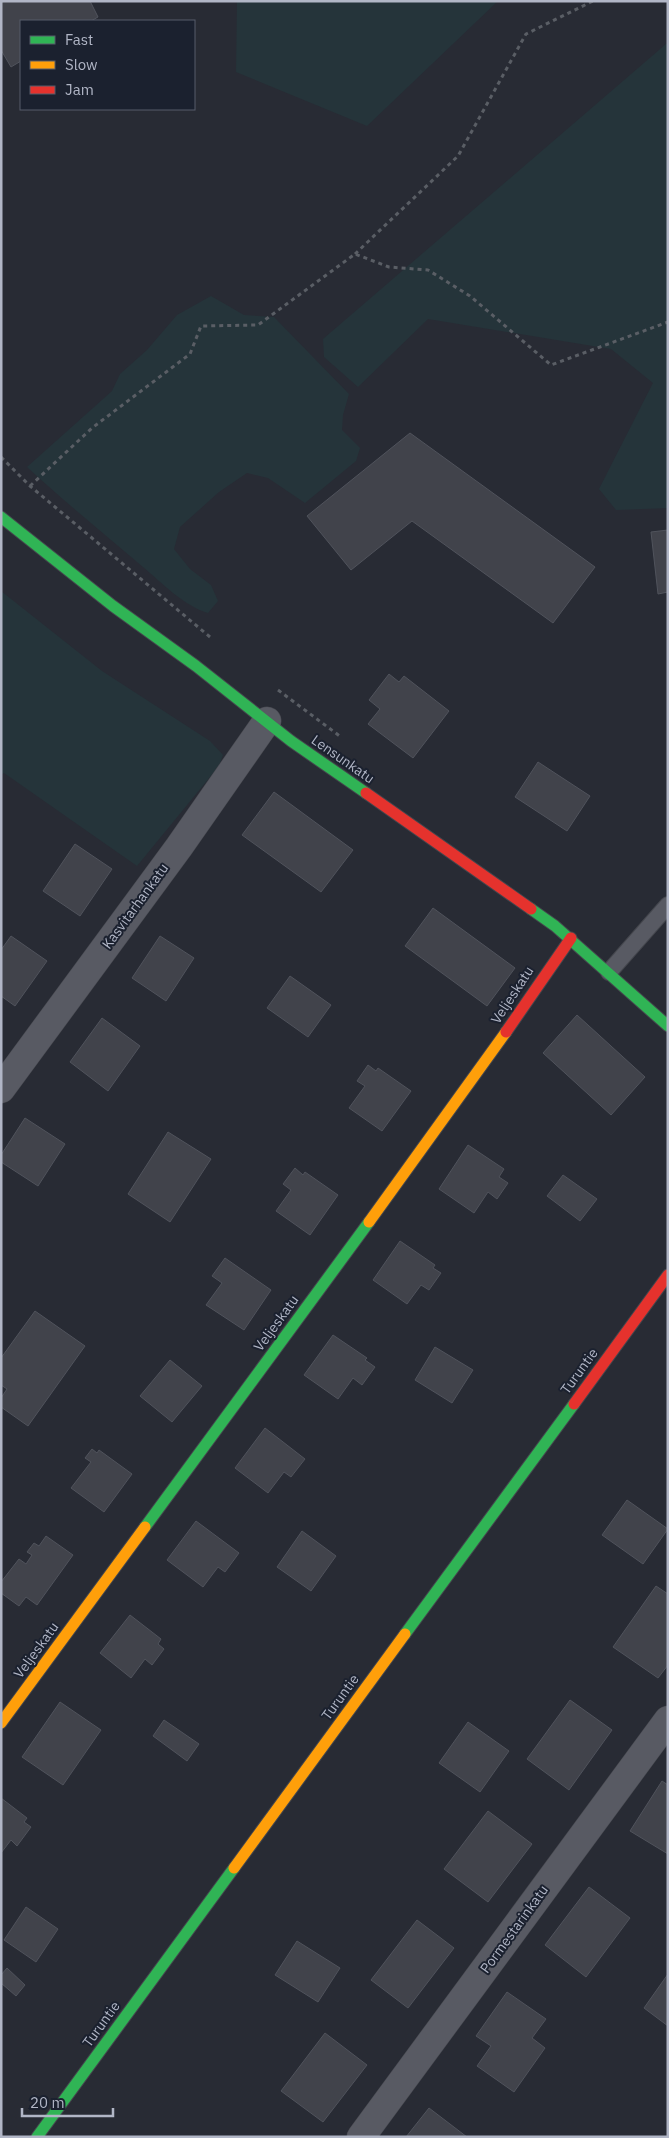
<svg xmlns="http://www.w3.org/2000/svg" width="669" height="2138" viewBox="0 0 669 2138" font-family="'IBM Plex Sans',sans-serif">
	<rect width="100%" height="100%" fill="#282b34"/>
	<path fill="#25343a" d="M237 1H498L367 126 236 72Z
		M666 44H668V508L616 510 599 489 653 383 611 349 428 319 358 387 324 357 323 339Z
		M211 296 244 315 274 317 349 394 343 415 342 430 360 448 356 461 305 503 268 478 247 473 219 492 180 527 174 549 190 569 211 585 218 601 208 613C184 606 162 583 143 567 104 534 65 502 27 467L112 391 120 374 147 350 177 315Z
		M1 591 102 671 210 741 223 755 219 766 137 866 4 773 1 775Z"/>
	<path fill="#41434b" stroke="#50535c" d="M5 1H90L98 17 91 21H21V61L11 67 1 50V3Z
		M410 433 595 567 553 623 412 521 351 570 307 516Z
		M668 530V592L658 594 651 532Z
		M389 674 399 682 404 676 449 711 413 758 368 724 380 709 369 700Z
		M538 762 590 796 567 831 515 797Z
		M274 792 353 850 321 892 242 835Z
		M75 844 112 869 80 916 43 891Z
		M433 908 515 968 487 1006 405 946Z
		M11 936 47 961 15 1006 1 996V950Z
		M160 936 194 958 166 1001 132 978Z
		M290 976 331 1005 308 1037 267 1008Z
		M577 1015 645 1077 611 1115 543 1053Z
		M102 1018 140 1046 108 1091 70 1062Z
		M368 1065 376 1071 378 1068 411 1091 382 1131 349 1108 365 1086 357 1081Z
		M25 1118 65 1144 38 1186 1 1162V1155Z
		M168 1132 211 1159 170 1222 128 1194Z
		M468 1145 504 1169 499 1177 508 1183 497 1199 488 1192 474 1213 439 1189Z
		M295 1168 303 1175 305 1172 338 1195 310 1235 276 1211 291 1190 283 1184Z
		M563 1175 597 1199 580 1221 547 1196Z
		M400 1241 435 1265 433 1268 441 1273 429 1290 421 1285 407 1304 373 1280Z
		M225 1258 271 1290 244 1330 206 1305 222 1283 212 1276Z
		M35 1311 85 1346 28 1426 1 1407V1398L7 1389 1 1385V1358Z
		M333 1335 367 1358 365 1360 375 1367 362 1385 353 1378 338 1399 304 1375Z
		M435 1347 473 1370 452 1403 415 1380Z
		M170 1360 202 1386 172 1422 140 1396Z
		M265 1428 305 1459 291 1477 284 1472 268 1493 235 1468Z
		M92 1449 97 1453 99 1450 132 1474 104 1512 71 1488 91 1462 85 1458Z
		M627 1500 668 1529 643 1564 602 1535Z
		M196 1521 239 1553 225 1572 218 1567 203 1587 167 1560Z
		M302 1531 336 1556 311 1591 277 1567Z
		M46 1536 73 1555 37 1605 26 1597 19 1606 1 1593V1582L19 1559 26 1564 32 1555 27 1552 34 1543 39 1546Z
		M656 1586 668 1594V1665L658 1678 613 1647Z
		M130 1615 161 1639 158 1644 164 1649 152 1665 145 1659 131 1678 100 1653Z
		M570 1700 612 1730 569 1790 527 1759Z
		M60 1702 101 1730 63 1785 22 1757Z
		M164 1720 199 1744 187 1761 153 1736Z
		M468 1722 509 1751 480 1792 439 1763Z
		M662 1781 668 1785V1854L630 1831Z
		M1 1798 27 1818 24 1822 31 1827 17 1846 11 1840 1 1853Z
		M488 1811 532 1844 488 1902 444 1869Z
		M589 1887 630 1918 586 1977 545 1945Z
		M26 1907 58 1929 36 1962 4 1940Z
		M417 1920 454 1948 408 2008 371 1980Z
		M297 1941 340 1968 318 2002 275 1975Z
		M7 1968 25 1985 16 1996 1 1983V1975Z
		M668 1974V2026L644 2008Z
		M507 1992 546 2019 532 2038 545 2048 514 2092 477 2066 491 2046 476 2036Z
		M325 2033 367 2065 323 2122 281 2091Z
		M429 2108 467 2137H406Z"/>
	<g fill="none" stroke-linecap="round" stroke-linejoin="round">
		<defs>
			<path id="lane" d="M609 972 668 905"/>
			<path id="street" d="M1 1089 179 847 267 721
				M361 2137 668 1720"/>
			<path id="fast" d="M1 517 113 606 196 666 291 741 366 793
				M531 909 555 926 668 1026
				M145 1527 369 1222
				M405 1634 574 1404
				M37 2137 234 1868"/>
			<path id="slow" d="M369 1222 506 1032
				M1 1723 145 1527
				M234 1868 405 1634"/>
			<path id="jam" d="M366 793 531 909
				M506 1032 571 938
				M574 1404 668 1275"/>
		</defs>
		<use href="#lane" stroke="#44464d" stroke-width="18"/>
		<use href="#street" stroke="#44464d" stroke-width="29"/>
		<use href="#fast" stroke="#44464d" stroke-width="13"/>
		<use href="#slow" stroke="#44464d" stroke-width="13"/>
		<use href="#jam" stroke="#44464d" stroke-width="13"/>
		<path stroke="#5a5e65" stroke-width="3" stroke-dasharray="4 4" stroke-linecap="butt" d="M355 254 458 156 526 34 593 1
			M1 457 30 486 210 637
			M30 486 92 428 190 354 201 326 258 325 355 254 389 267 428 270 470 296 551 365 668 322
			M278 690 341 737"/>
		<use href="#lane" stroke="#585a63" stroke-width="16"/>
		<use href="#street" stroke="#585a63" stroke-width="28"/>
		<use href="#fast" stroke="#30b455" stroke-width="11"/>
		<use href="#slow" stroke="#ff9f0a" stroke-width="11"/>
		<use href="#jam" stroke="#e5322d" stroke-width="11"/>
	</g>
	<g text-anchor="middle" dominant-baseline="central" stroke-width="4" stroke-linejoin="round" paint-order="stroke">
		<g font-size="14" fill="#b1b6c6" stroke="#1b212f">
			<text transform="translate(343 759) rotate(35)">Lensunkatu</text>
			<text transform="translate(135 906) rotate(-54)">Kasvitarhankatu</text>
			<text transform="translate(512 995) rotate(-57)">Veljeskatu</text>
			<text transform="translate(276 1323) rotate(-54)">Veljeskatu</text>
			<text transform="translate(579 1371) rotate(-54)">Turuntie</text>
			<text transform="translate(36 1650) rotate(-54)">Veljeskatu</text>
			<text transform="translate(340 1697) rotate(-54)">Turuntie</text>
			<text transform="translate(514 1929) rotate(-54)">Pormestarinkatu</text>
			<text transform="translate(101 2024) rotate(-54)">Turuntie</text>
		</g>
	</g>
	<rect width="669" height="2138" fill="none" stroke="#b1b6c6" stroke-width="5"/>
	<rect x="20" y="20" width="175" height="90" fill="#1b212f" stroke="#575d6b"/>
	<rect x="30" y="36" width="25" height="8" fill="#30b455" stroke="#575d6b"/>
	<text x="65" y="45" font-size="15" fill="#b1b6c6">Fast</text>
	<rect x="30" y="61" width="25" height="8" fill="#ff9f0a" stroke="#575d6b"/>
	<text x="65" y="70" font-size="15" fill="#b1b6c6">Slow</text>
	<rect x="30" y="86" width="25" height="8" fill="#e5322d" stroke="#575d6b"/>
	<text x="65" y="95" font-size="15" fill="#b1b6c6">Jam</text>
	<path d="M22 2108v8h91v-8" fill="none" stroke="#b1b6c6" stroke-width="2.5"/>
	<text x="30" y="2108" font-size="15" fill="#b1b6c6" stroke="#1b212f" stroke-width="4" paint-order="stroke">20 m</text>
</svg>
